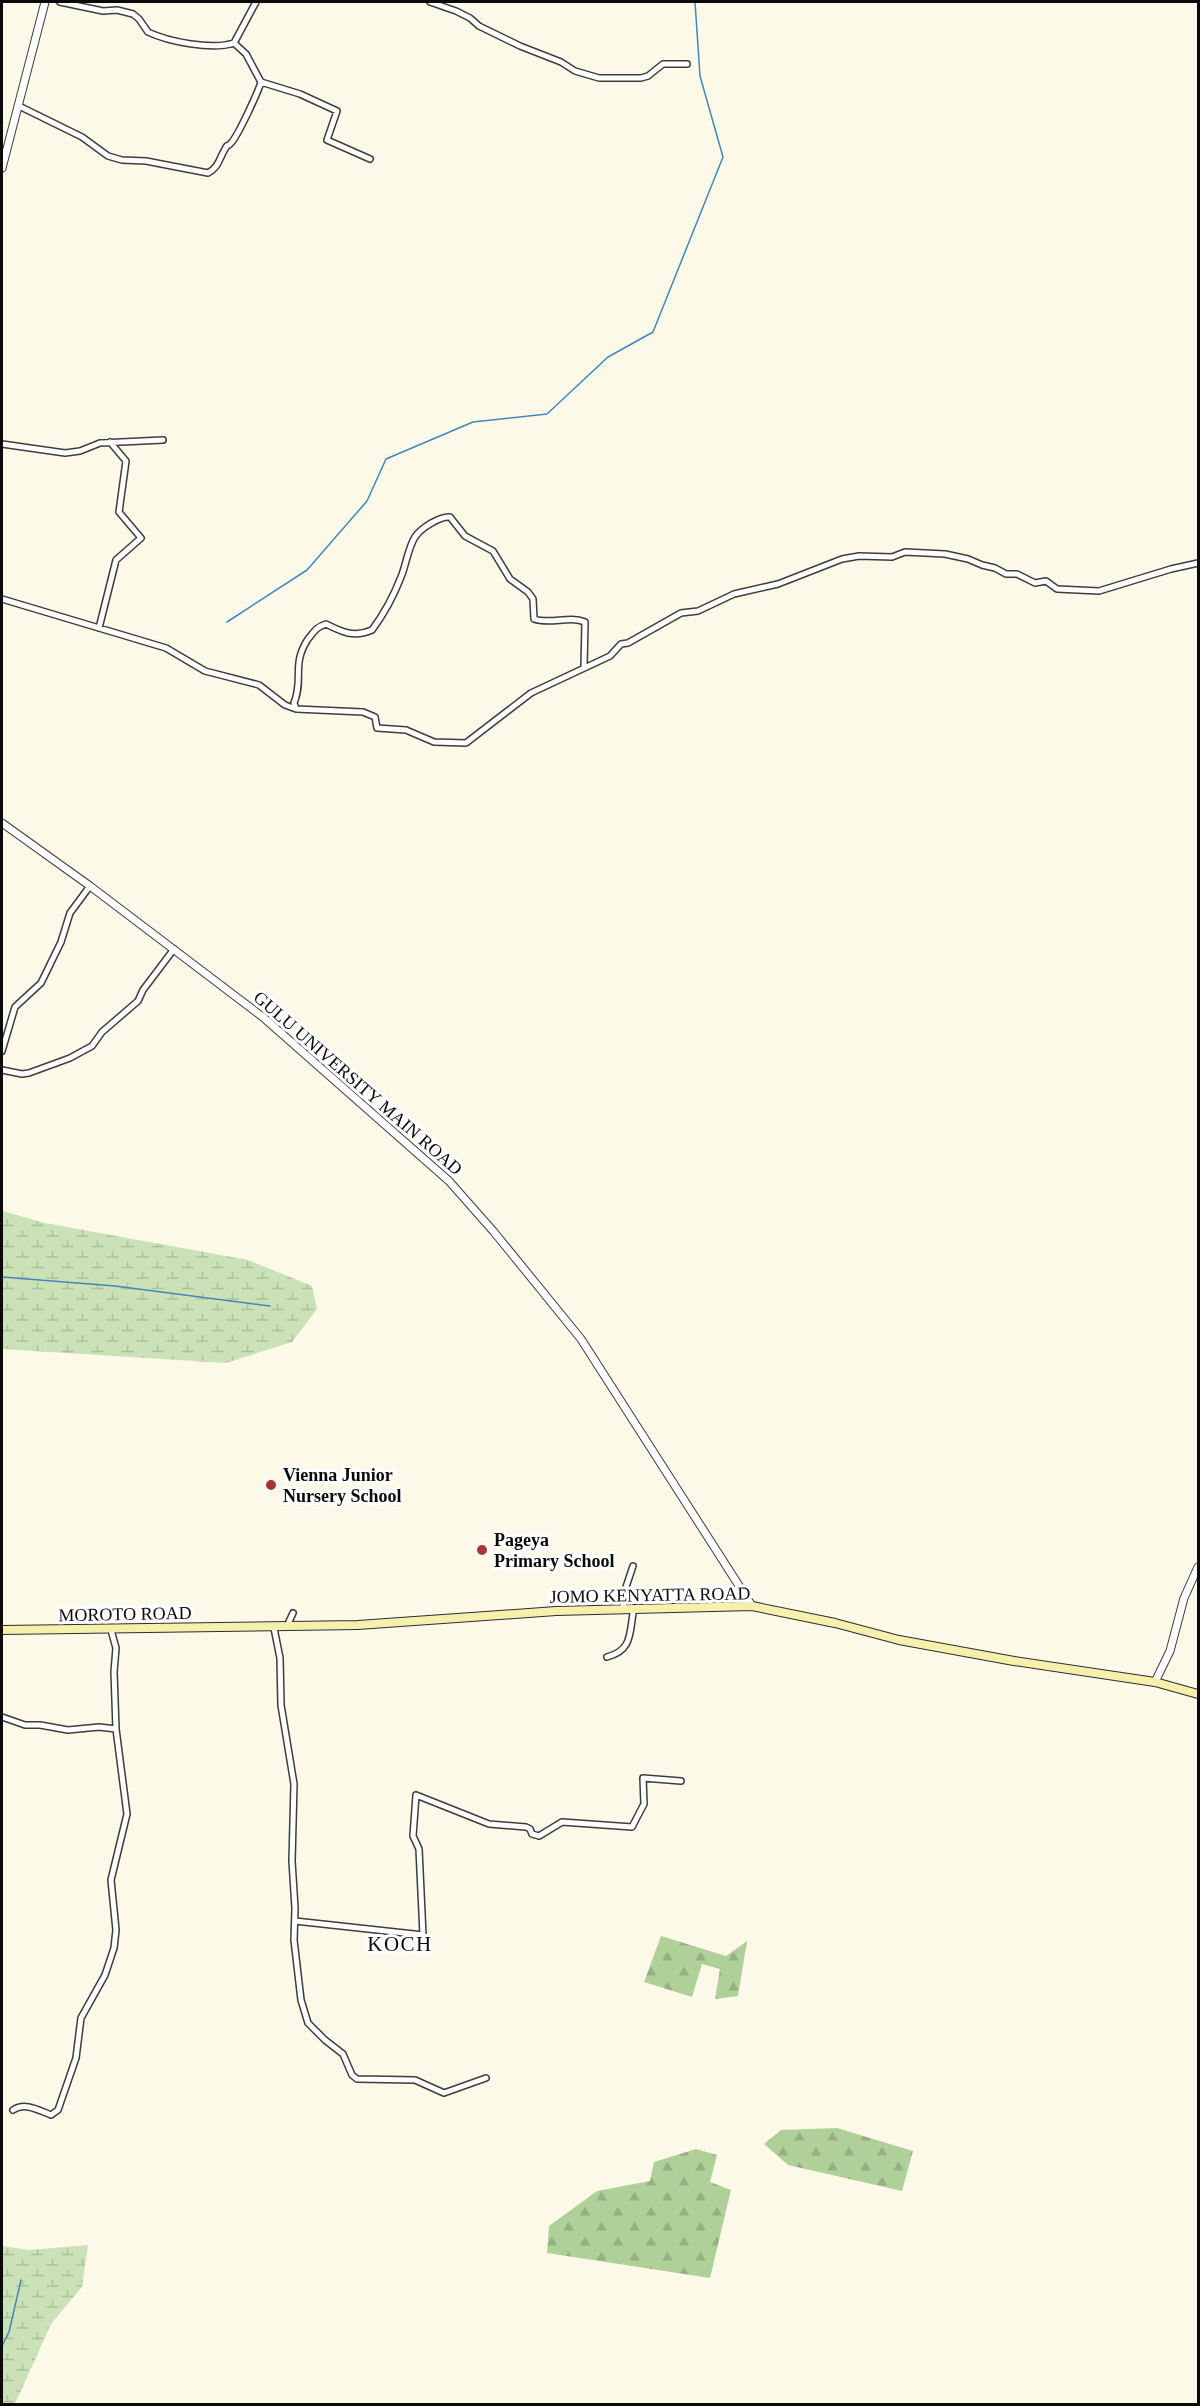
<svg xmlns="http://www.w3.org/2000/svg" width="1200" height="2406" viewBox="0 0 1200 2406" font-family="Georgia,serif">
	<defs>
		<pattern id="forest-firs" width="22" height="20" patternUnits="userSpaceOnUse" patternTransform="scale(1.5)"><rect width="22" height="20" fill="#afd099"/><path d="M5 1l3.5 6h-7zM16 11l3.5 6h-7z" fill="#95b182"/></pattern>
		<pattern id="wetland-marsh" width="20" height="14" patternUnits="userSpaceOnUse" patternTransform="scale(1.5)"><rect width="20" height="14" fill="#cbe2b8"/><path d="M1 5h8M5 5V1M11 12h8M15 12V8" fill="none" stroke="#adc19d"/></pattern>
	</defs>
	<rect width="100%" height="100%" fill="#fcf9e9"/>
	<path fill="url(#forest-firs)" d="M661 1936 726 1956 747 1941 738 1996 715 1999 720 1969 702 1964 692 1997 644 1982Z
		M837 2128 913 2151 902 2191 788 2165 764 2144 781 2130Z
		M696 2149 717 2155 710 2182 731 2190 710 2278 547 2253 549 2226 597 2191 650 2181 654 2162Z"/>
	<path fill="url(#wetland-marsh)" d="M2 1211 45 1223 248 1260 312 1286 317 1309 292 1342 226 1363 2 1349Z
		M88 2245 82 2287 51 2324 15 2404H2V2246L29 2250Z"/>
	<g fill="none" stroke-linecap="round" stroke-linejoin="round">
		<path stroke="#4486bb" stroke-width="1.5" d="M227 622 307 570 367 501 386 459 473 422 547 414 608 357 653 332 723 157 700 76 695 2
			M2 1277 115 1286 270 1306
			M2 2346 9 2332 21 2280"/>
		<defs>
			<path id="minor" d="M60 2 103 11 117 10 133 14 139 19 148 32C169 42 212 50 234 43L246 54 261 82 300 94 337 111 327 140 370 159
				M430 2 456 11 470 18 479 26 520 46 561 62 575 71 599 78H641L648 76 663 64H687
				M234 43 256 2
				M19 106 82 137 108 156 122 160 146 161 208 173C219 167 219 159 225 149 229 142 226 149 231 143 238 136 259 90 261 82
				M2 444 65 453 80 451 100 443 163 440
				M2 599 166 648 205 671 259 685 285 705 296 709
				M99 628 116 560 141 538 119 512 126 461 110 442
				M584 667 585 622C569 615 551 625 534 619L533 599 528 592 510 579 493 551 465 536 450 517C440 516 421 528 415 537 408 548 406 565 401 577 394 595 384 614 372 630 354 638 342 632 326 624 316 627 314 632 308 639 291 665 304 679 294 703L296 709 363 712 375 717 377 728 406 730 434 742 466 743 531 693 610 656 621 644 628 643 681 613 698 611 734 594 778 584 842 559 859 556 892 557 905 552 945 554 968 559 982 565 995 568 1006 574H1017L1035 583 1046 581 1057 589 1099 591 1171 569 1198 563
				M2 1051 15 1007 41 983 61 942 70 913 90 886
				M2 1070 22 1074 29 1073 70 1058 92 1046 102 1032 138 1001 143 990 174 949
				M623 1609 625 1590 633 1566
				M287 1626 293 1613
				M274 1628 280 1658 281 1705 294 1784 292 1861 295 1908 294 1940 301 2000 308 2023 325 2040 343 2054 352 2075 357 2079 415 2080 444 2093 486 2078
				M607 1657C634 1650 629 1631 634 1608
				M2 1717 25 1725H40L68 1730 99 1727 116 1729
				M295 1921 423 1935 419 1849 413 1836 416 1795 489 1824 526 1827 530 1829 532 1834 539 1836 562 1822 632 1827 644 1804 643 1778 681 1781
				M13 2110C25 2102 38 2110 51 2115L58 2110 76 2058 81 2018 105 1975 114 1948 116 1930 111 1880 127 1814 116 1729 114 1672 116 1648 111 1630"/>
			<path id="tertiary" d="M2 168 45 2
				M2 823 90 886 264 1018 449 1181 494 1232 581 1339 752 1606
				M1155 1682 1170 1651 1184 1598 1198 1567"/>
			<path id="secondary" d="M2 1630 358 1625 556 1611 752 1606 835 1623 899 1640 1014 1661 1155 1682 1198 1694"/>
		</defs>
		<use href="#minor" stroke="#3d3d3d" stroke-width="8"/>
		<use href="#tertiary" stroke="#3d3d3d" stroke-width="9"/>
		<use href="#secondary" stroke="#2c2c2c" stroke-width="10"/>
		<use href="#minor" stroke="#fff" stroke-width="5"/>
		<use href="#tertiary" stroke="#fff" stroke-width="7"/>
		<use href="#secondary" stroke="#f5f0ac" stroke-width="8"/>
	</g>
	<g fill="#a73434" stroke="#fff" stroke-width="2">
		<circle cx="271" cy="1485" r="6"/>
		<circle cx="482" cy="1550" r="6"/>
	</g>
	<g text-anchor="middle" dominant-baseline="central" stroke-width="6" stroke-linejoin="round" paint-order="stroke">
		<g font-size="18" fill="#0a0a0a" stroke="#fff">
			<text transform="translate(358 1083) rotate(41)">GULU UNIVERSITY MAIN ROAD</text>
			<text transform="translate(650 1595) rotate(-1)">JOMO KENYATTA ROAD</text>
			<text transform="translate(125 1614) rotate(-1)">MOROTO ROAD</text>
		</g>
		<g font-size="18" font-weight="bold" fill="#0a0a0a" stroke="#fff" text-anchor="start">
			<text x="283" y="1475">Vienna Junior<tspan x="283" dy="21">Nursery School</tspan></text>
			<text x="494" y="1540">Pageya<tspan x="494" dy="21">Primary School</tspan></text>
		</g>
		<g font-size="21" letter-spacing="1.5" fill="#0a0a0a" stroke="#fff">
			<text x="400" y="1944">KOCH</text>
		</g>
	</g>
	<rect width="1200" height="2406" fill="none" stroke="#0a0a0a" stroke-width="6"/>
</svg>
